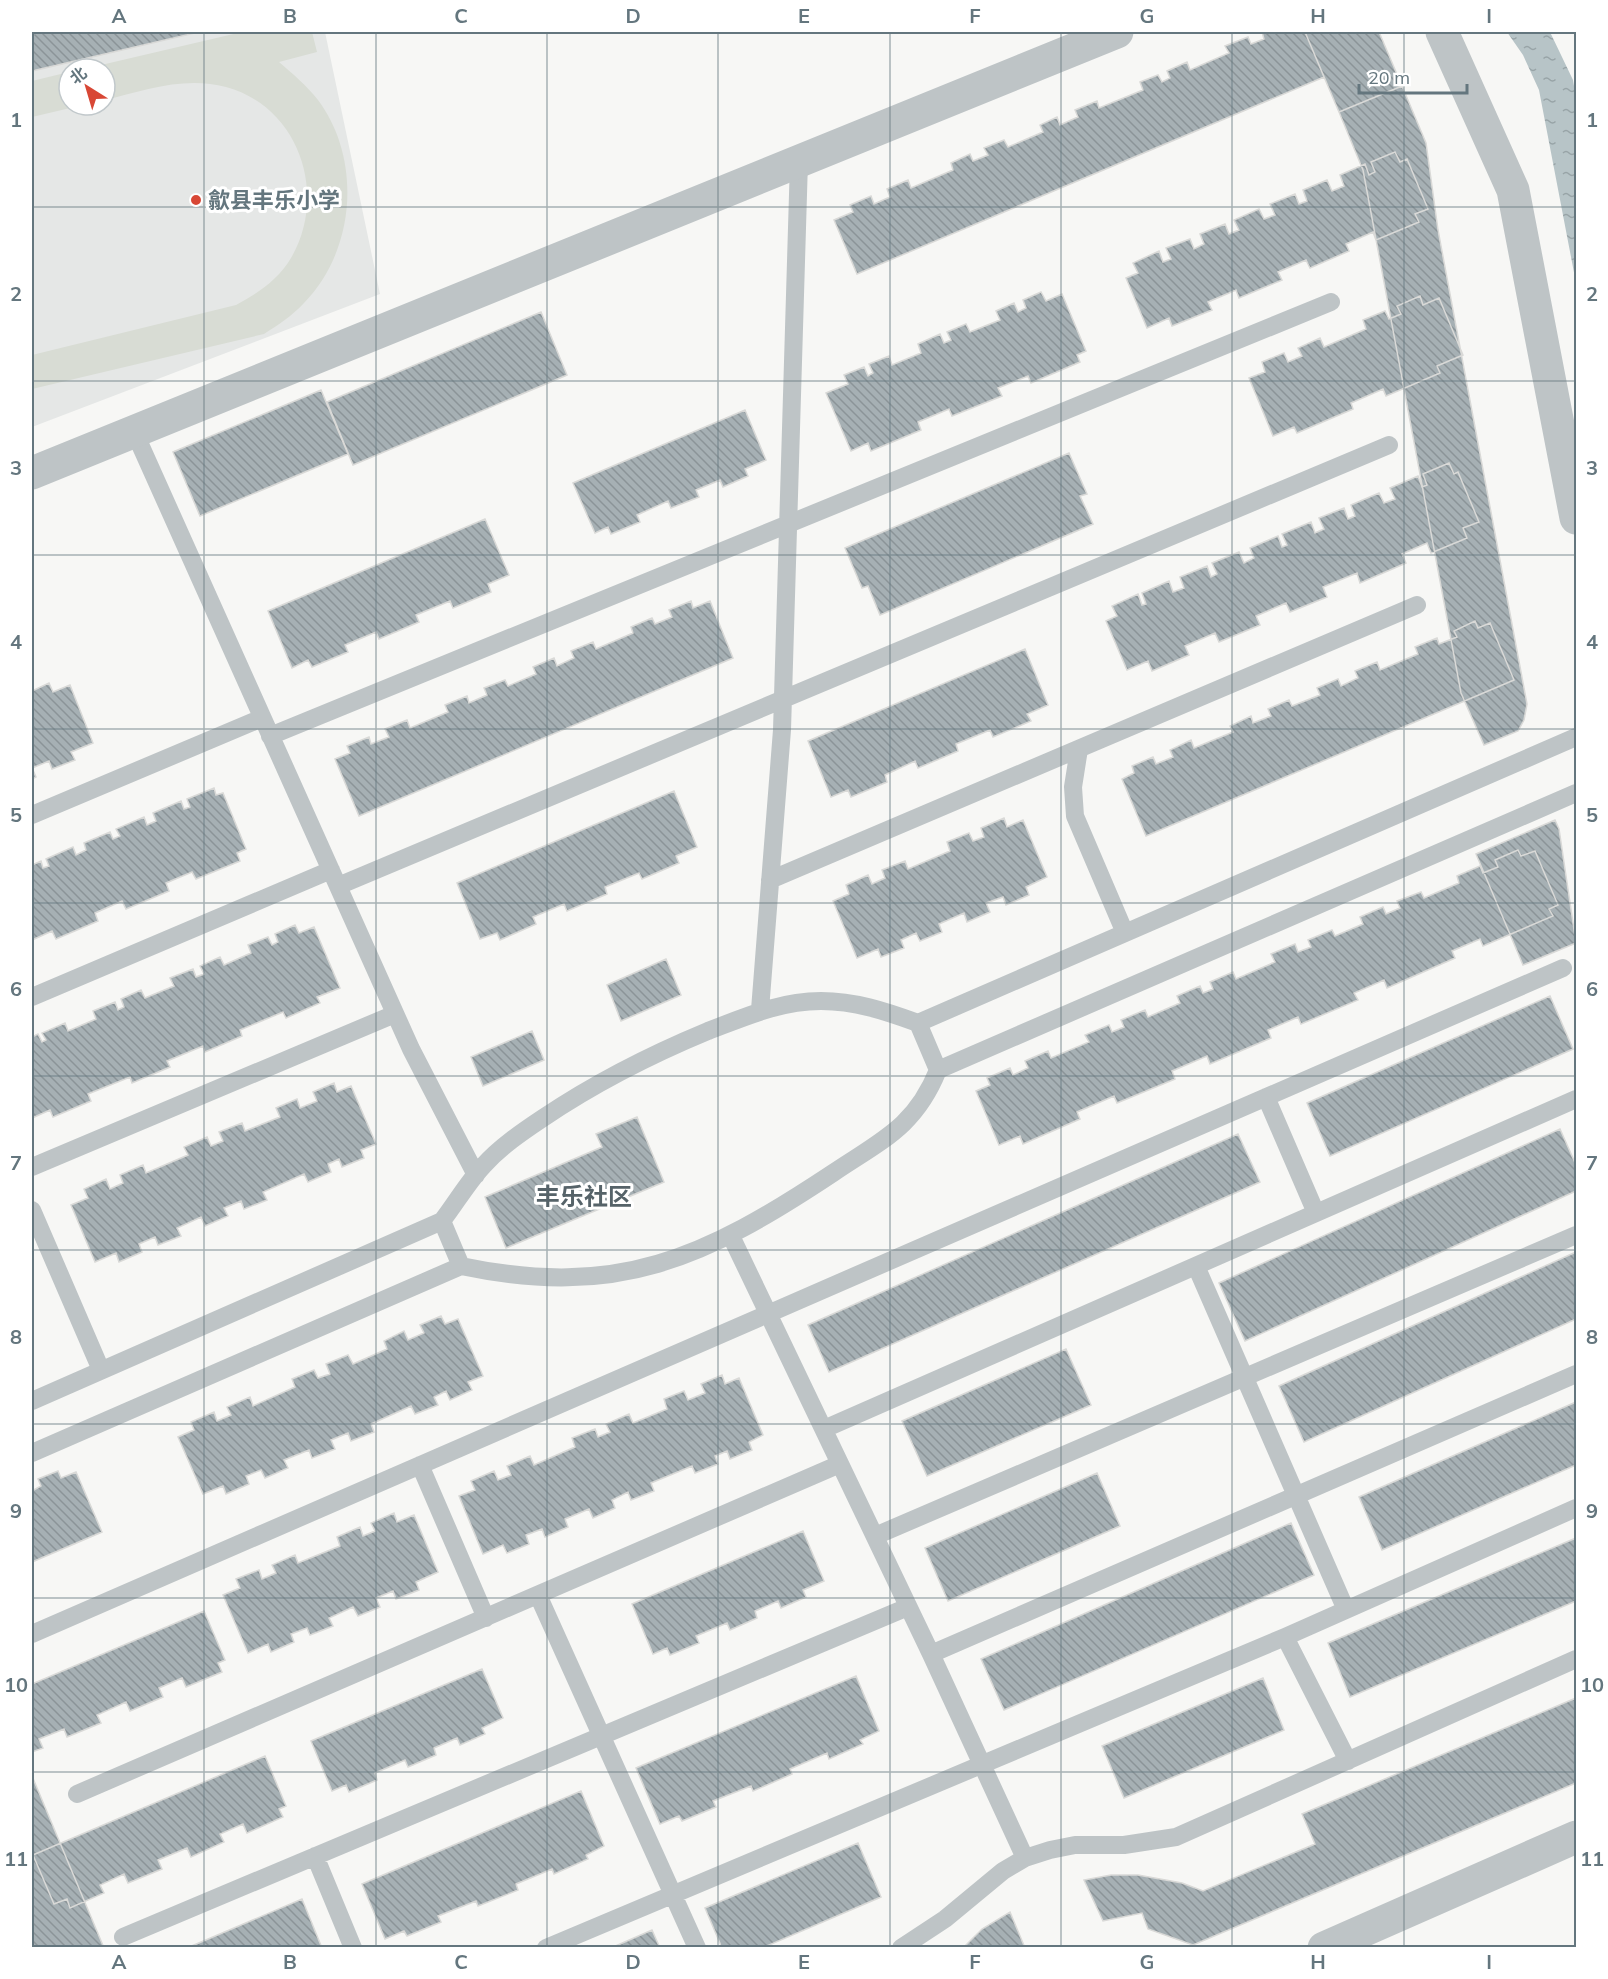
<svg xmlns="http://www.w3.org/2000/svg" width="1608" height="1979" viewBox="0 0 1608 1979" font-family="Mulish,'Noto Sans SC',sans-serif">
	<defs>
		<pattern id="water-ripples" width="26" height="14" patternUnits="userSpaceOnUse" patternTransform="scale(1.5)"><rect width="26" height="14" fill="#b7c4c7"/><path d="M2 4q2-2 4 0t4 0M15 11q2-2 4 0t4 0" fill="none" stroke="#98a4a7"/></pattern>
		<pattern id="building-back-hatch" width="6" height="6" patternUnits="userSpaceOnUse" patternTransform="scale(1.5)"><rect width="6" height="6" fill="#a6b0b4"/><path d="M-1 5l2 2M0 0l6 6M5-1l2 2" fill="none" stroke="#8b9498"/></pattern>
	</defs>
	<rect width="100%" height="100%" fill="#f7f7f5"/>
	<path fill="#e5e7e6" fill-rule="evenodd" d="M32 32H325L380 294 32 427ZM69 69H105V105H69Z"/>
	<path fill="#d8dcd4" d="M242 32H312L317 52 279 62C293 74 306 85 318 100 362 159 356 250 304 303 292 316 278 325 264 334L32 389V355L236 305C258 293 278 280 291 258 328 195 300 107 226 87 185 76 145 90 105 100V69H84Z
		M69 72V105H83L32 117V81Z"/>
	<path fill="url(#water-ripples)" d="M1507 32H1550L1573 80 1576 98V283L1539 90 1523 55Z"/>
	<path fill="url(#building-back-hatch)" stroke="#d9d9d7" stroke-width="1.5" d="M40 32H195V33L32 71V34Z
		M1262 32H1305L1324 77 857 274 834 220 853 212 850 205 871 196 874 204 890 197 887 189 908 180 911 188 953 170 951 163 970 154 973 161 988 155 984 148 1004 140 1008 147 1043 132 1040 125 1057 117 1060 125 1078 117 1075 110 1097 101 1099 108 1143 90 1140 82 1158 75 1162 82 1170 78 1167 71 1187 62 1190 70 1229 53 1225 46 1248 37 1251 44 1264 39Z
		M1305 32H1379L1402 86 1339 112Z
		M1402 86 1426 143 1438 230 1527 704 1524 720 1518 731 1484 745 1461 693 1363 170 1339 112Z
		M1395 152 1400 162 1407 159 1428 209 1415 214 1419 222 1376 240 1373 232 1346 244 1349 251 1310 268 1306 260 1278 272 1282 280 1239 298 1236 290 1208 302 1212 310 1172 326 1169 318 1147 328 1126 278 1138 273 1133 263 1159 251 1163 262 1171 259 1166 248 1190 239 1194 249 1204 244 1200 234 1225 224 1229 234 1239 230 1234 220 1259 209 1264 219 1275 215 1270 204 1295 194 1299 204 1307 201 1303 190 1327 180 1332 191 1344 186 1340 175 1365 164 1369 175 1375 172 1371 162Z
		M1041 292 1046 301 1062 294 1086 351 1077 355 1080 362 1031 383 1028 376 998 388 1002 396 952 416 949 409 918 422 921 430 871 451 868 443 851 451 826 393 848 384 844 375 864 367 868 376 873 373 869 364 889 356 892 365 921 353 918 344 940 334 944 343 951 340 947 332 966 324 970 332 1000 320 996 311 1014 303 1018 312 1026 308 1023 300Z
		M1420 296 1423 305 1439 298 1463 355 1437 366 1440 373 1386 396 1383 389 1351 403 1353 409 1297 433 1294 427 1273 436 1249 378 1265 372 1262 362 1284 353 1288 362 1302 356 1298 348 1320 338 1324 347 1366 329 1363 320 1385 311 1389 319 1401 314 1397 306Z
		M541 312 567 375 353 465 327 402Z
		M321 390 348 454 200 516 173 452Z
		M745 410 766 460 745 469 748 476 723 487 720 480 696 490 699 497 671 508 668 501 637 515 640 522 611 534 608 527 595 533 573 483Z
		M1069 453 1087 494 1080 496 1093 524 880 615 868 586 862 588 845 548Z
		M1449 463 1454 474 1458 472 1479 522 1463 528 1467 538 1431 553 1427 543 1402 554 1406 563 1360 583 1357 573 1323 587 1327 597 1290 612 1286 603 1256 616 1260 625 1219 642 1215 633 1185 646 1189 655 1152 671 1148 661 1127 670 1106 621 1117 616 1112 606 1138 594 1142 605 1146 604 1142 593 1169 581 1173 592 1184 588 1180 577 1207 566 1211 577 1217 574 1212 563 1239 552 1244 563 1254 558 1250 548 1278 536 1282 547 1287 545 1282 534 1311 522 1315 533 1324 529 1319 518 1344 508 1348 519 1355 516 1351 505 1379 493 1384 503 1395 499 1390 488 1418 476 1422 487 1427 485 1423 474Z
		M485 519 509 575 488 584 491 592 453 608 450 601 416 615 419 622 379 639 376 632 345 645 348 652 312 667 308 660 292 668 268 611Z
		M691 601 693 608 710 601 733 658 359 816 335 759 350 753 347 746 369 737 371 744 389 737 385 729 407 720 410 728 448 712 445 705 467 696 469 703 487 695 484 688 505 680 508 686 536 674 533 667 554 658 557 666 574 658 571 651 593 642 596 649 633 633 631 627 652 618 655 624 672 617 669 610Z
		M1475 621 1478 628 1490 623 1514 680 1146 836 1122 779 1134 773 1132 766 1153 757 1156 764 1173 757 1170 750 1191 740 1194 748 1233 732 1230 726 1251 716 1253 723 1271 716 1268 709 1289 700 1292 706 1320 695 1317 688 1338 679 1341 686 1358 678 1355 671 1377 662 1380 670 1418 654 1415 647 1437 638 1439 644 1457 637 1454 631Z
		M1025 649 1048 705 1027 714 1031 721 993 737 990 730 956 744 958 751 918 768 915 761 885 775 887 782 851 797 848 790 831 797 808 741Z
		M49 683 53 692 70 685 93 743 71 752 75 760 52 769 49 761 32 768 36 777 32 779V691Z
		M214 788 216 795 223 793 246 849 237 853 240 861 196 879 192 872 166 883 169 891 126 909 122 901 95 913 98 921 56 939 52 931 32 940V865L41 861 43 868 49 866 46 859 73 847 76 855 86 850 84 843 110 832 113 839 120 836 116 829 144 817 147 825 156 821 153 813 181 801 184 809 190 807 187 799Z
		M674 791 697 847 676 856 679 863 642 879 639 873 605 887 607 894 567 911 564 904 533 917 536 924 500 940 497 933 480 939 457 883Z
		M1004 818 1007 827 1023 820 1047 877 1026 887 1029 895 1006 905 1003 897 986 903 990 912 967 922 964 913 939 924 942 932 920 941 916 933 901 940 904 948 881 957 878 949 857 958 833 901 849 894 846 885 868 875 872 884 885 878 882 870 905 861 908 869 950 851 947 842 969 833 973 841 984 837 981 828Z
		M1555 820 1559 829 1576 943 1523 965 1476 854Z
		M1518 850 1521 856 1535 851 1558 905 1549 909 1553 916 1483 946 1480 939 1452 951 1455 958 1387 988 1384 980 1354 993 1358 1000 1301 1024 1298 1017 1268 1030 1271 1038 1210 1064 1207 1056 1172 1071 1175 1079 1117 1103 1114 1096 1077 1112 1080 1119 1023 1144 1020 1136 999 1145 976 1091 990 1085 987 1078 1010 1068 1013 1075 1028 1068 1025 1061 1048 1051 1051 1058 1089 1042 1085 1035 1109 1025 1112 1032 1124 1027 1121 1020 1145 1010 1148 1017 1180 1003 1177 996 1200 986 1203 993 1213 989 1210 982 1233 972 1236 979 1275 962 1271 954 1295 944 1298 952 1311 947 1308 940 1332 930 1335 936 1363 924 1360 917 1383 907 1386 914 1400 908 1397 901 1421 892 1424 898 1459 883 1457 876 1480 866 1483 873 1498 867 1495 860Z
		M295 925 299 933 314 927 340 988 317 997 320 1003 286 1018 283 1012 240 1030 242 1036 205 1052 203 1046 167 1061 170 1067 132 1083 130 1077 88 1094 91 1101 53 1117 50 1110 32 1118V1037L38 1034 42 1042 46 1040 42 1033 65 1023 68 1031 96 1019 93 1011 115 1002 118 1010 124 1007 121 999 141 990 145 998 174 986 170 978 193 969 196 977 204 974 200 966 220 957 224 965 251 953 248 945 268 937 272 945 278 942 275 934Z
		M666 959 681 995 621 1021 607 985Z
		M1550 996 1573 1049 1330 1156 1307 1103Z
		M532 1031 544 1060 483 1086 471 1057Z
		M334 1083 337 1092 351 1086 376 1144 361 1150 364 1158 342 1167 339 1159 328 1164 331 1172 308 1182 304 1174 263 1192 267 1200 244 1209 241 1201 224 1208 228 1216 205 1226 201 1217 177 1228 181 1236 158 1245 155 1237 139 1244 142 1252 119 1262 116 1253 95 1262 71 1205 88 1198 84 1189 106 1179 110 1189 123 1183 120 1175 143 1165 146 1173 188 1155 184 1147 207 1137 211 1146 223 1141 219 1132 242 1123 245 1131 280 1117 276 1108 297 1099 300 1108 317 1101 313 1092Z
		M637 1117 664 1182 506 1248 485 1197 602 1147 596 1134Z
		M1560 1129 1576 1165V1191L1245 1341 1219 1283Z
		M1238 1134 1260 1182 829 1372 808 1325Z
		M1576 1252V1319L1304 1442 1279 1386Z
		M441 1316 445 1324 458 1319 483 1376 468 1382 472 1390 450 1400 446 1391 434 1397 438 1405 415 1414 411 1406 371 1424 374 1432 351 1441 348 1433 331 1440 335 1449 312 1458 309 1450 284 1460 288 1468 265 1478 261 1470 246 1476 249 1484 226 1494 223 1486 203 1494 178 1437 194 1430 191 1422 214 1412 217 1421 231 1415 227 1407 250 1397 253 1406 295 1387 292 1379 314 1370 318 1378 330 1374 326 1364 348 1355 353 1364 387 1349 384 1341 404 1331 408 1340 424 1333 420 1325Z
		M1066 1349 1091 1405 927 1476 902 1421Z
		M722 1375 725 1384 739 1378 763 1435 749 1442 752 1450 730 1459 727 1451 715 1456 718 1464 695 1473 692 1466 651 1483 654 1491 631 1500 628 1492 612 1500 615 1508 593 1518 589 1509 565 1519 568 1527 545 1537 542 1529 526 1535 529 1544 507 1553 503 1545 483 1554 459 1496 475 1490 471 1481 494 1471 498 1480 511 1475 507 1466 530 1456 534 1465 575 1447 572 1438 595 1429 598 1437 610 1432 606 1424 629 1414 633 1423 667 1409 664 1399 684 1391 688 1400 705 1393 701 1384Z
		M1576 1402V1465L1382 1550 1359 1497Z
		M58 1471 61 1478 76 1472 102 1532 32 1562V1491L41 1486 38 1479Z
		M1097 1473 1120 1526 948 1601 925 1548Z
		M394 1513 397 1522 414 1515 438 1572 416 1582 419 1590 396 1599 393 1591 376 1598 380 1607 358 1616 353 1607 329 1618 333 1626 310 1635 307 1628 291 1634 294 1642 271 1652 268 1644 248 1653 223 1595 240 1588 236 1579 259 1570 262 1579 276 1573 272 1565 295 1555 298 1563 340 1546 337 1537 360 1527 363 1536 375 1531 371 1523Z
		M1291 1523 1314 1575 1004 1710 981 1659Z
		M803 1531 824 1581 803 1590 806 1597 781 1608 778 1601 755 1611 757 1618 730 1630 727 1623 696 1636 699 1643 670 1655 667 1648 653 1654 632 1604Z
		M1576 1538V1601L1350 1697 1328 1643Z
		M204 1611 225 1660 218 1663 222 1672 186 1687 182 1678 159 1688 163 1697 130 1711 126 1702 97 1715 101 1723 67 1737 64 1729 39 1739 43 1748 32 1752V1684Z
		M482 1669 503 1718 482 1728 485 1734 460 1745 457 1738 434 1748 436 1755 408 1767 405 1760 375 1773 377 1780 349 1792 346 1785 332 1791 311 1741Z
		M856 1676 879 1731 860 1740 863 1744 829 1759 827 1753 790 1769 792 1774 753 1791 751 1786 713 1801 716 1807 682 1821 679 1816 660 1824 636 1768Z
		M1263 1678 1284 1730 1124 1798 1102 1746Z
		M1576 1698V1783L1193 1945 1148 1929 1142 1913 1103 1921 1084 1880 1111 1875H1138L1182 1883 1203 1891 1315 1844 1302 1814Z
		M265 1756 286 1806 279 1809 283 1817 247 1833 243 1824 220 1834 224 1842 191 1857 187 1848 158 1860 162 1869 128 1883 124 1874 100 1885 104 1893 70 1908 67 1899 54 1904 33 1855Z
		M32 1776 104 1948H32Z
		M581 1791 604 1846 586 1855 588 1859 554 1874 552 1869 516 1884 518 1890 478 1906 476 1901 438 1916 441 1922 407 1936 404 1931 385 1939 362 1884Z
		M858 1843 881 1897 762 1948H722L705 1908Z
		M302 1899 322 1948H187Z
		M1010 1912 1025 1948H963L982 1929Z
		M652 1930 660 1948H611Z"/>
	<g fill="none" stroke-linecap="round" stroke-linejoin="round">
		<path stroke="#bec4c6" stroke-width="18" d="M134 431 411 1049 476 1175
			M270 736 1331 302
			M1079 749 1073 787 1075 816 1125 933
			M32 815 262 718
			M770 880 1417 605
			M338 886 1389 445
			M32 997 331 870
			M760 1010 782 730 799 161
			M918 1023 1576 737
			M938 1070 1576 793
			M1266 1097 1316 1213
			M32 1167 395 1014
			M32 1210 101 1370
			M731 1236 931 1654 1025 1858
			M1196 1266 1346 1610
			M32 1401 442 1221C456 1203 468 1182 483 1166 500 1147 522 1132 543 1118 595 1083 650 1055 708 1031 745 1017 780 1001 821 1001 855 1001 885 1011 918 1023L938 1070C915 1127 882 1140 833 1173 705 1258 618 1299 461 1266L442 1221
			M824 1429 1576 1099
			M32 1453 461 1266
			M420 1465 486 1618
			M875 1536 1576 1235
			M538 1595 697 1948
			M32 1634 1563 968
			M1285 1637 1348 1761
			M931 1654 1576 1374
			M77 1794 840 1464
			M315 1856 353 1948
			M123 1937 908 1607
			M546 1948 1285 1637 1576 1508
			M901 1948 945 1919 1003 1871 1025 1858 1050 1850 1075 1845H1124L1176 1837 1576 1659"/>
		<path stroke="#bec4c6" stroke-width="33" d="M1442 32 1513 190 1576 518
			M32 473 1117 32
			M1324 1948 1576 1837"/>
	</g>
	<path fill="none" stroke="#64767e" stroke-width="1.5" stroke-opacity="0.55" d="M204 32V1948M376 32V1948M547 32V1948M718 32V1948M890 32V1948M1061 32V1948M1232 32V1948M1404 32V1948M32 207H1576M32 381H1576M32 555H1576M32 729H1576M32 903H1576M32 1076H1576M32 1250H1576M32 1424H1576M32 1598H1576M32 1772H1576"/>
	<circle fill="#d84735" stroke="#fff" stroke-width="2" cx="196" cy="200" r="6"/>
	<g text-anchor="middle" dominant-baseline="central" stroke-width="6" stroke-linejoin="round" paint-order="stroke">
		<g font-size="22" font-weight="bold" fill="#64767e" stroke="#fff" text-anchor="start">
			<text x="208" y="200">歙县丰乐小学</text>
		</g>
		<g font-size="24" font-weight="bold" fill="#566369" stroke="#fff">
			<text x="584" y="1196">丰乐社区</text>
		</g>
	</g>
	<rect width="1608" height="1979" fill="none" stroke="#ffffff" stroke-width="66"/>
	<g transform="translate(87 87) rotate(323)"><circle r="28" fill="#ffffff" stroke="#c1c8cb" stroke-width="1.5"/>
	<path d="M0-4.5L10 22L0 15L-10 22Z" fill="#d84735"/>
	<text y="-9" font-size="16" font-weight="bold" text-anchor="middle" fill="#64767e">北</text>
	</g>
	<path d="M1359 84v9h108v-9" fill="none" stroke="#64767e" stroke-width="3"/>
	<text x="1368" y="84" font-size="18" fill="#64767e" stroke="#ffffff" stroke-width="4.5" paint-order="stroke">20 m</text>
	<rect x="33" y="33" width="1542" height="1913" fill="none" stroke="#64767e" stroke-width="2"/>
	<g font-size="20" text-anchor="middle" font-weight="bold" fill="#64767e">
		<text x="119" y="23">A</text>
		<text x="290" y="23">B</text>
		<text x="461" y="23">C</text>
		<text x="633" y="23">D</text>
		<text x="804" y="23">E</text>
		<text x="975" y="23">F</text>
		<text x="1147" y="23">G</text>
		<text x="1318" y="23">H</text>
		<text x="1489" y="23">I</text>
		<text x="16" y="127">1</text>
		<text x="1592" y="127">1</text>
		<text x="16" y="301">2</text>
		<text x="1592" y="301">2</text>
		<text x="16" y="475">3</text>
		<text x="1592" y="475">3</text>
		<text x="16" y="649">4</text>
		<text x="1592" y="649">4</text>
		<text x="16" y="822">5</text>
		<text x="1592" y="822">5</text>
		<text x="16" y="996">6</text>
		<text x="1592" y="996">6</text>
		<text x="16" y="1170">7</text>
		<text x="1592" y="1170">7</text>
		<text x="16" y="1344">8</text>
		<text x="1592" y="1344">8</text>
		<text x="16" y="1518">9</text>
		<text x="1592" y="1518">9</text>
		<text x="16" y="1692">10</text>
		<text x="1592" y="1692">10</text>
		<text x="16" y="1866">11</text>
		<text x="1592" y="1866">11</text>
		<text x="119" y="1969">A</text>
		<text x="290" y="1969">B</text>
		<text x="461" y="1969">C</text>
		<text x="633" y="1969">D</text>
		<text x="804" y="1969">E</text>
		<text x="975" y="1969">F</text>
		<text x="1147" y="1969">G</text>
		<text x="1318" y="1969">H</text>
		<text x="1489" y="1969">I</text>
	</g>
</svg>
